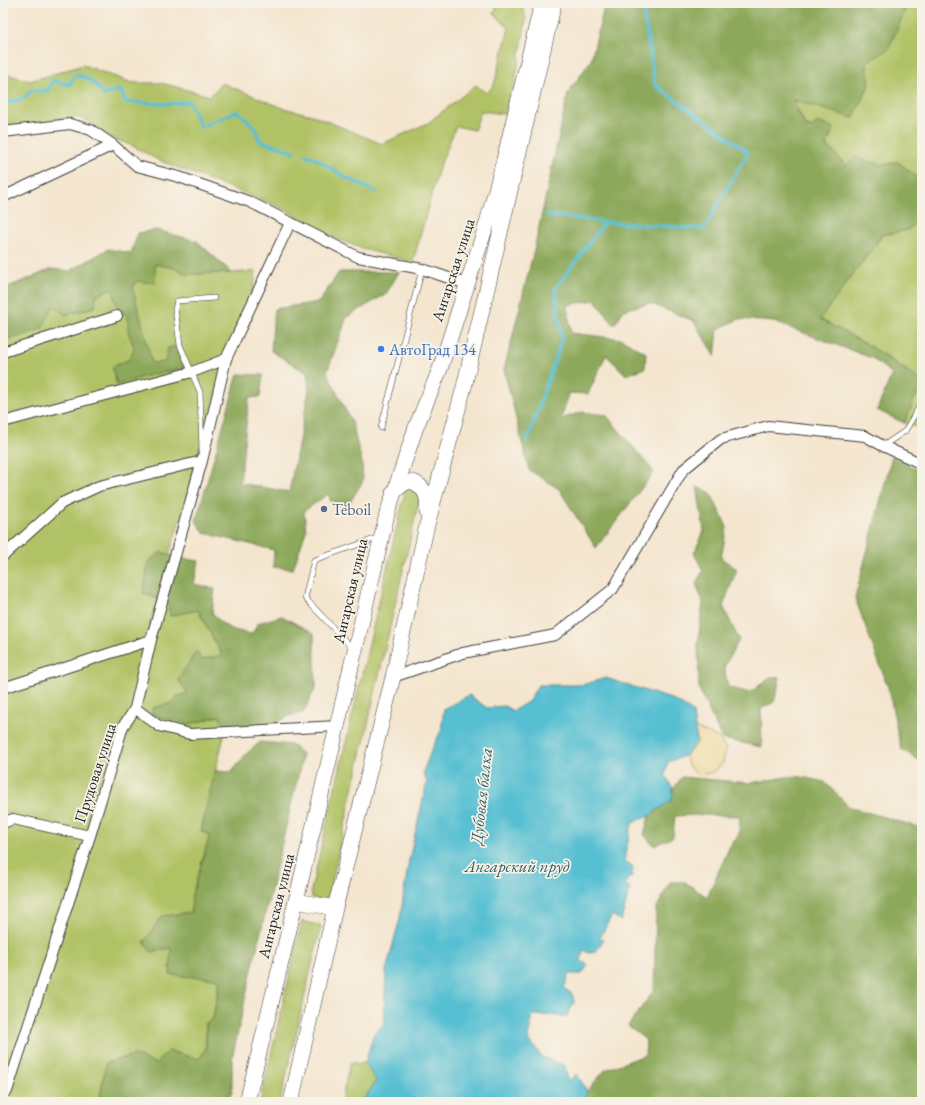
<svg xmlns="http://www.w3.org/2000/svg" width="925" height="1105" viewBox="0 0 925 1105" font-family="'EB Garamond',serif">
	<rect width="100%" height="100%" fill="#f7f3e8"/>
	<filter id="ink" filterUnits="userSpaceOnUse"><feTurbulence type="fractalNoise" baseFrequency=".025" numOctaves="2"/><feDisplacementMap in="SourceGraphic" scale="8" xChannelSelector="R" yChannelSelector="G"/><feConvolveMatrix kernelMatrix="1 2 1 2 8 2 1 2 1" color-interpolation-filters="sRGB"/></filter>
	<filter id="wash" filterUnits="userSpaceOnUse"><feTurbulence type="fractalNoise" baseFrequency=".012" numOctaves="4" result="noise"/><feDisplacementMap in="SourceGraphic" scale="16" xChannelSelector="R" yChannelSelector="G"/><feGaussianBlur stdDeviation="0.9" result="paint"/><feColorMatrix in="noise" values="0 0 0 0 0 0 0 0 0 0 0 0 0 0 0 0 0 1.4 0 .05"/><feComposite in="paint" operator="in"/></filter>
	<g filter="url(#wash)">
		<rect width="100%" height="100%" fill="#f4e5ce"/>
		<path fill="#b0c265" stroke="#666f40" d="M496 3H522L526 20 515 82 504 114 481 111 474 130 456 126 438 171 413 262 363 249 320 232 285 209 158 160 133 146 109 137 86 120 76 117 6 128 3 127V73L30 81 83 65 132 83H161L210 96 222 83 283 108 312 115 382 144 428 123 476 85 486 93 494 85 509 28 493 13 496 11Z
			M908 3H922V181L898 162 881 165 855 157 846 166 812 128 805 125 793 100 853 117 870 83 866 62 888 50Z
			M922 219V380L868 345 819 319 883 235 907 230Z
			M155 264 175 268 186 274 232 273 256 271 249 324 232 357 220 385 197 455 193 479 169 555 161 552 143 593 168 603 170 616 198 610 222 655 202 660 196 652 189 693 177 696 170 704 153 708 190 724 219 716 226 727 201 831 210 835 192 895 191 912 162 917 171 948 170 975 220 979 213 1019 206 1023V1049L199 1059 168 1051 155 1064 135 1055 106 1063 99 1102H19L12 1095 3 1092V335L11 339 53 306 96 296Z
			M922 382V429L904 423Z
			M410 487 420 496 329 894 324 901 312 898 311 890 405 492Z
			M302 921 321 926 280 1102H260Z
			M350 1063H365L376 1081 362 1102H341Z"/>
		<path fill="#8ca85a" stroke="#54623b" d="M605 3H908L888 50 866 62 870 83 853 118 793 100 805 126 812 128 817 122 834 128 826 145 846 166 855 157 881 165 898 162 922 181V219L907 230 882 235 820 319 868 345 922 382 904 423 877 410 892 374 872 358 774 322 739 319 718 329 715 357 694 321 649 303 624 310 614 325 595 300 567 305 571 333 622 339 646 353 645 368 626 375 606 355 588 394 569 393 561 419 582 412 606 415 654 472 596 548 559 489 529 470 504 370 534 250 568 93 591 60Z
			M156 230 197 241 232 273 186 274 175 268 155 264V283L136 281 133 289 152 363 165 362 168 348 175 346 184 368 149 375 117 385 112 367 130 359 134 348 128 331V316L118 310 112 288 96 296 95 307 66 315 53 306 42 329 11 339 3 335V289L52 269 70 271 108 249 131 253 138 233Z
			M339 272H399L386 294 347 317 327 372 352 423 362 463 363 481 348 505 333 506 328 494 304 511 306 531 293 569 273 567 274 550 204 533 196 521 238 374 263 375 260 397 249 398 240 483 289 492 309 390 307 373 271 351 274 309 319 302Z
			M892 456 922 472V762L901 749 888 687 855 598Z
			M697 487 710 492 727 527 721 558 737 569 723 606 739 640 724 667 728 687 750 693 770 677 780 678 774 702 761 709 762 747 722 739 699 689 698 642 703 602 696 584 703 571 694 553 704 531Z
			M161 552 180 558 199 561 194 584 215 589 212 613C227 629 231 630 252 634L258 623 282 616 314 634 316 687 303 713 289 716 275 724 226 727 219 716 190 724 152 715V708L169 704 177 696 188 693 178 680 196 651 202 660 222 655 198 610 170 616 168 603 143 593 149 561Z
			M260 742 292 745 303 755 249 982 232 1059V1091L227 1102H99L106 1063 135 1055 155 1064 168 1051 199 1059 206 1049V1023L213 1019 220 979 170 975 171 948 151 952 144 942 162 916 191 912 192 895 210 835 201 831 215 771 232 772 246 754Z
			M797 776 825 782 849 807 922 828V1102H584L587 1091 605 1070 645 1055 646 1040 628 1026 654 990 656 909 670 882H685L707 897 730 846 739 834 740 816 699 815 675 816 673 837 654 846 644 835 649 816 672 800 673 789 682 777 750 783 786 777Z"/>
		<path fill="#eeda9e" stroke="#857b5d" d="M695 728 719 738 726 749 723 763 713 772 700 775 689 767 685 756 697 743Z"/>
		<path fill="#56bfd2" stroke="#396e77" d="M606 678 674 700 693 712 697 743 684 756 668 762 665 775 673 789 672 800 649 816 632 823 624 861 633 867 632 877 628 878 625 885 630 888 621 921 612 915 600 938 603 940 596 952 589 953 583 950 581 961 588 965 582 974H569L564 988 572 994 574 1002 567 1016 533 1015 528 1038 542 1057 565 1066 568 1081 577 1074 587 1091 584 1102H362L376 1081 365 1063 374 1033 384 1025 386 970 400 918 409 860 427 782 423 772 431 751 441 731 444 709 469 695 487 708 504 706 513 711 529 701 538 685H582Z"/>
		<g fill="none" stroke-linecap="round" stroke-linejoin="round">
			<path stroke="#56bfd2" stroke-width="3.5" d="M3 100 6 103 24 98 32 90 47 91 53 80 69 85 75 75C88 76 97 85 104 95L120 90 126 102 167 104 189 102 201 127 237 111 254 126 260 141 295 152
				M306 155 315 158 345 177 376 192
				M547 215 605 222
				M527 441 562 339 555 289 605 222 704 229 748 152 655 85 642 3"/>
		</g>
	</g>
	<g filter="url(#ink)">
		<g fill="none" stroke-linecap="round" stroke-linejoin="round">
			<defs>
				<path id="lane" d="M381 428 422 269
					M883 446 905 431 922 402
					M202 449 200 392 180 345 175 309 177 301 214 298
					M353 649 305 598 314 560 380 537"/>
				<path id="street" d="M3 132 70 124 91 130 113 145 137 166 179 177 250 202 358 257 422 269 467 284
					M3 197 113 145
					M3 352 117 316
					M3 422 192 372 226 359
					M3 556 62 503 99 486 202 461
					M393 677 463 653 555 635 613 589 683 470 721 439 768 426 865 436 883 446 922 464
					M3 688 151 640
					M135 708 159 726 190 734 337 726
					M3 823 13 819 90 836
					M7 1091 90 836 123 726 129 718 135 708 151 640 202 461 226 359 290 223"/>
				<path id="secondary" d="M393 493C397 489 402 484 408 482 417 480 426 491 427 499 428 503 427 508 427 512
					M296 901 335 908
					M247 1102 296 901 387 514 416 427 440 369 487 223 504 160 542 3
					M291 1102 335 908 393 677 427 525 464 387 554 3"/>
			</defs>
			<use href="#lane" stroke="#3c3a37" stroke-width="6"/>
			<use href="#street" stroke="#3c3a37" stroke-width="12"/>
			<use href="#secondary" stroke="#3c3a37" stroke-width="16"/>
			<use href="#lane" stroke="#fff" stroke-width="5"/>
			<use href="#street" stroke="#fff" stroke-width="10"/>
			<use href="#secondary" stroke="#fff" stroke-width="15"/>
		</g>
	</g>
	<circle fill="#3f7fe0" stroke="#f7f3e8" stroke-width="1.5" cx="381" cy="349" r="4"/>
	<circle fill="#5c6f8a" stroke="#f7f3e8" stroke-width="1.5" cx="324" cy="509" r="4"/>
	<g text-anchor="middle" dominant-baseline="central" stroke-width="3.5" stroke-linejoin="round" paint-order="stroke">
		<g font-size="16" fill="#1c1c1c" stroke="#f7f3e8">
			<text transform="translate(453 270) rotate(-72)">Ангарская улица</text>
			<text transform="translate(350 591) rotate(-77)">Ангарская улица</text>
			<text transform="translate(95 773) rotate(-72)">Прудовая улица</text>
			<text transform="translate(276 906) rotate(-76)">Ангарская улица</text>
		</g>
		<g font-size="16" fill="#366cbe" stroke="#f7f3e8" text-anchor="start">
			<text x="389" y="349">АвтоГрад 134</text>
		</g>
		<g font-size="16" fill="#4e5e75" stroke="#f7f3e8" text-anchor="start">
			<text x="332" y="509">Teboil</text>
		</g>
		<g font-size="17" font-style="italic" fill="#335d65" stroke="#f7f3e8">
			<text transform="translate(481 796) rotate(-84)">Дубовая балка</text>
			<text x="517" y="866">Ангарский пруд</text>
		</g>
	</g>
	<rect width="925" height="1105" fill="none" stroke="#f7f3e8" stroke-width="16"/>
</svg>
